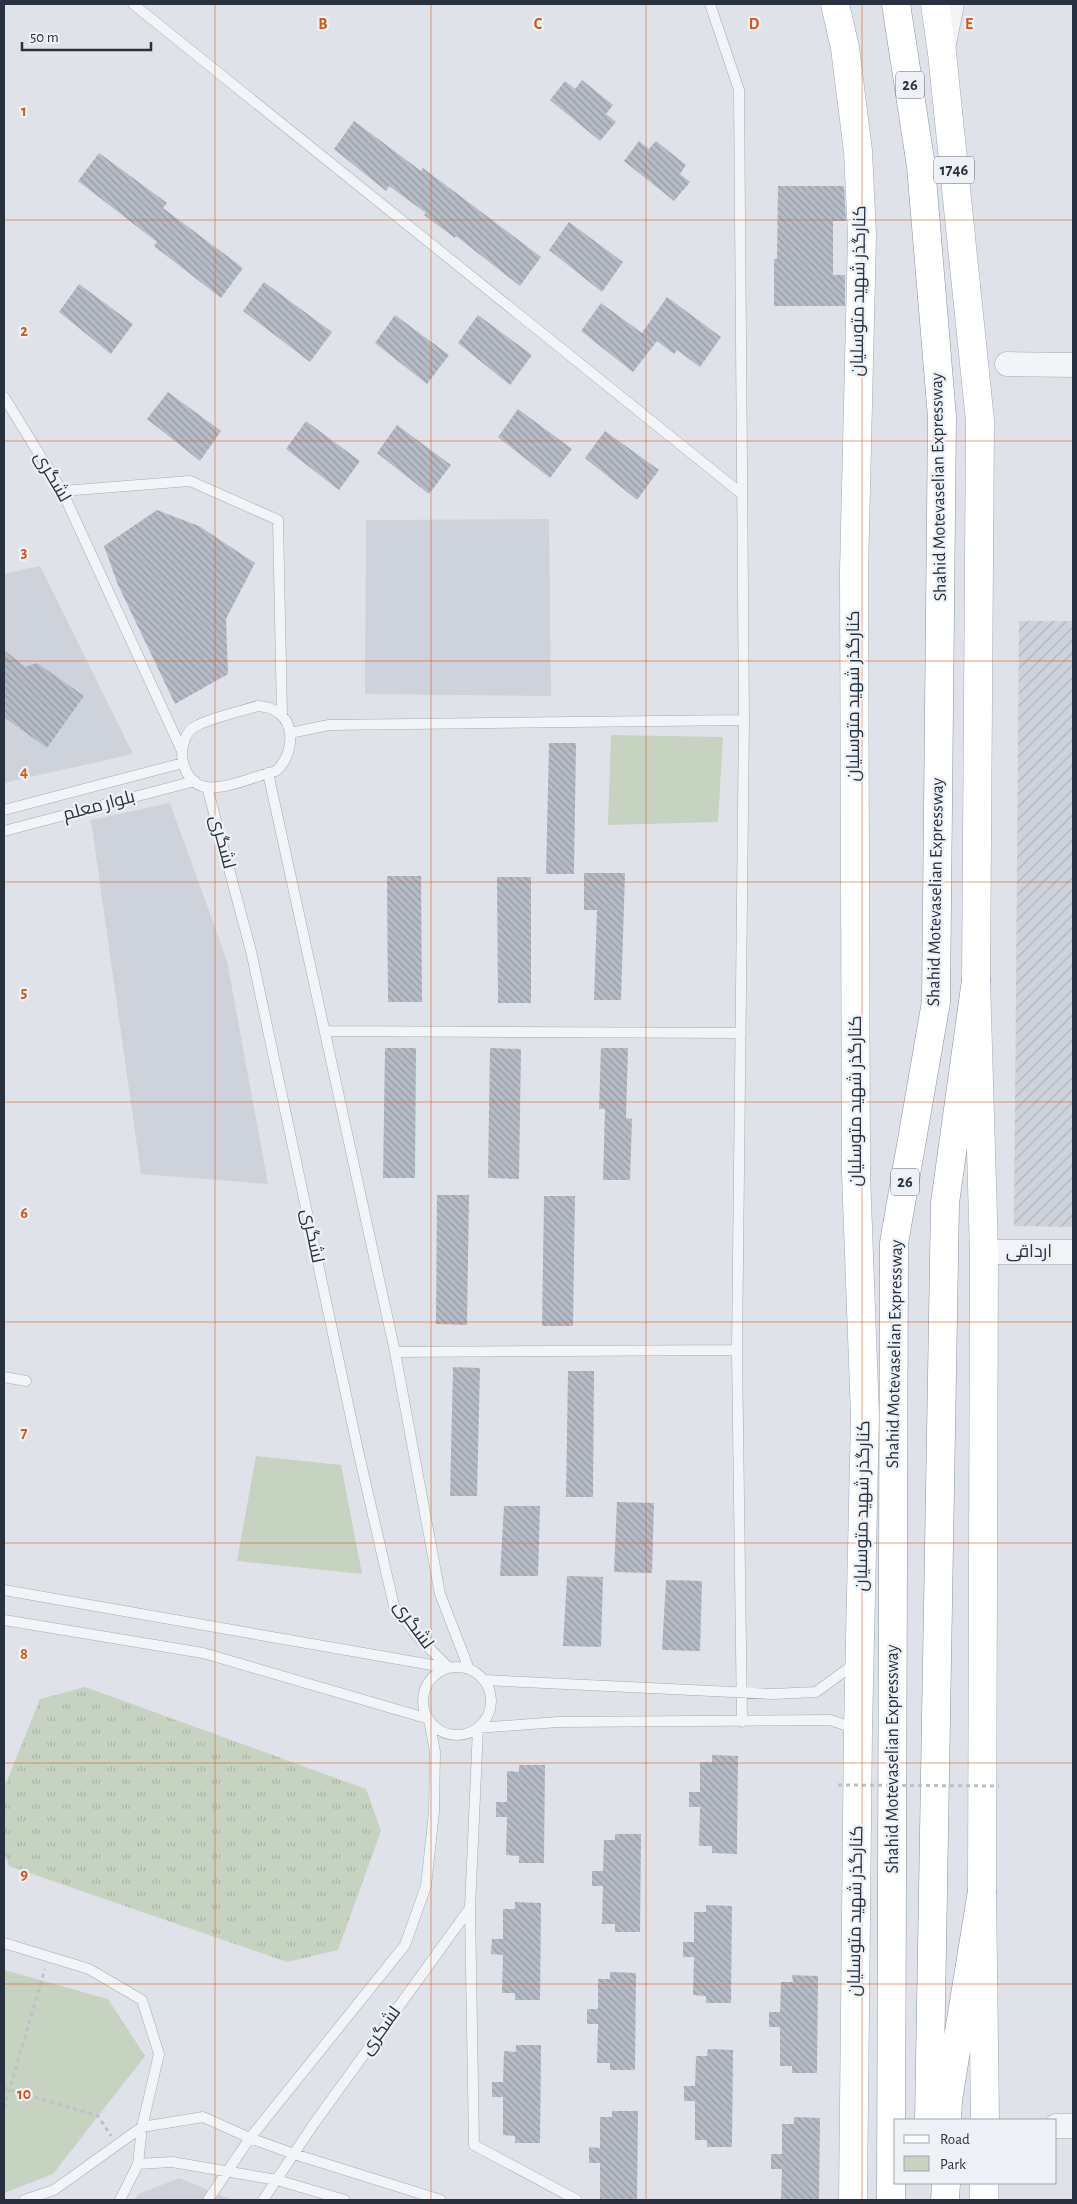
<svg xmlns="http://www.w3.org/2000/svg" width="1077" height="2204" viewBox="0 0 1077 2204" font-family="'Alegreya Sans',Cairo,sans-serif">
	<defs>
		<pattern id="industrial-furrows" width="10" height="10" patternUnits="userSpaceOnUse" patternTransform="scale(1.25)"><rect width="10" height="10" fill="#cdd2db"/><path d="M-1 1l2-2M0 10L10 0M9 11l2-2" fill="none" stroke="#b0b5bd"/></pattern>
		<pattern id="grass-tufts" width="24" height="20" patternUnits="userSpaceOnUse" patternTransform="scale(1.25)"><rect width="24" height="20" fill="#c5d3c0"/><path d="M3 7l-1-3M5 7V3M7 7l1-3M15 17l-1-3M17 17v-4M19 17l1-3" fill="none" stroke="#a9b6a6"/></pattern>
		<pattern id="building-back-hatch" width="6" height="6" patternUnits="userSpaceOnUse" patternTransform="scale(1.25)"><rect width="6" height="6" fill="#b6bcc6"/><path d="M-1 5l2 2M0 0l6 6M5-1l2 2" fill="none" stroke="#9499a2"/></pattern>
	</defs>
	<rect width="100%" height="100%" fill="#dfe3e9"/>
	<path fill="#cdd2db" d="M549 519 551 696 365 694 366 520Z
		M40 566 133 754 4 783V574Z
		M170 803 227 961 268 1184 141 1174 91 820Z
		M179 2178 233 2200H134L139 2194Z"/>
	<path fill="url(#industrial-furrows)" d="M1019 621H1073V1227L1014 1226Z"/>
	<path fill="url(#grass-tufts)" d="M85 1687 366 1789 381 1831 338 1950 287 1962 9 1866 4 1851V1788L40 1699Z"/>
	<path fill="#c5d3c0" d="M611 735 723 737 718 822 608 825Z
		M256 1456 341 1465 362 1574 237 1561Z
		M4 1970 108 1999 145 2056 53 2174 4 2193Z"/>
	<path fill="url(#building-back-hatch)" d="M582 80 613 105 606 114 616 122 600 141 550 100 565 81 575 89Z
		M354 121 421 171 423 168 541 257 520 286 456 236 455 238 424 215 426 213 389 186 386 191 334 149Z
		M639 141 649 149 656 141 686 165 680 174 690 182 674 201 624 161Z
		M99 153 167 203 163 208 243 268 221 298 154 246 157 242 78 181Z
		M778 186H844L846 221H833V275H845V306H774V259H777Z
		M569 222 623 262 602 292 549 250Z
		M264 282 332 332 310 362 243 311Z
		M79 284 133 324 111 354 59 312Z
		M667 297 721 337 700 367 677 350 674 354 657 341 633 372 581 331 601 303 642 333Z
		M395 315 449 355 427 384 375 343Z
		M478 315 532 355 510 385 458 343Z
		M168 392 221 431 200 461 147 419Z
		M518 409 572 449 550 478 498 437Z
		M306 421 360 461 339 490 286 449Z
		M397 425 451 465 429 494 377 453Z
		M605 431 659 470 637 500 585 458Z
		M157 510 199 526 255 563 226 619 228 674 175 704 118 585 104 546Z
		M4 650 25 667 37 663 84 696 47 748 4 717Z
		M549 743H576L574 874H546Z
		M584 873H625L621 1000H594L597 910H584Z
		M387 876H421L422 1002H388Z
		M497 877H531V1003H498Z
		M385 1048H416L415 1178H383Z
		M490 1048 521 1049 519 1179 488 1178Z
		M601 1048H628L626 1118 632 1119 630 1180H603L605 1109H599Z
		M437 1195H469L467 1325 436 1324Z
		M544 1196H575L573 1326H542Z
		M453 1367 480 1368 477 1496H450Z
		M568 1371H594L593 1497H566Z
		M617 1502 654 1503 652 1573 614 1572Z
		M504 1506H540L538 1576H500Z
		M567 1576 603 1577 601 1647 563 1646Z
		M666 1580 702 1581 700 1651 662 1650Z
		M712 1755 738 1756 737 1854 712 1853V1846H699L700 1807H689V1792H700V1762H712Z
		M519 1765H545L544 1863H519V1856L506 1855 507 1817H496V1802H507V1771L519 1772Z
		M615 1834H641L640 1932H615V1924H602L603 1886H592V1871H603L604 1840H615Z
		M515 1902 541 1903 540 2000H515V1993H502L503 1955 491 1954 492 1939H503V1909H515Z
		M706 1905 732 1906 731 2003H706V1996L693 1995 694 1957H683V1942H694V1912H706Z
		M610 1972 636 1973 635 2070H610V2063H597L598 2024H587V2009H598V1979H610Z
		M792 1975 818 1976 817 2073H792V2066H780V2027H769V2012H780L781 1982H793Z
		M516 2045H541L540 2143H515V2136L503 2135V2097H492V2082H503L504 2051 516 2052Z
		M708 2049 733 2050 732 2147H707V2140H695V2101H684V2086H695L696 2056H707Z
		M612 2111H638L637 2200H600V2163H589V2147L600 2148V2117H612Z
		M794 2117 820 2118 819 2200H781L782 2169H771V2154H782V2124H794Z"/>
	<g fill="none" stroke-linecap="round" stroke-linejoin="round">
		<defs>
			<path id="service" d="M133 4 742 494
				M710 4 739 90 744 720 737 1350 742 1722
				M4 397 62 491 182 751
				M62 491 190 481 278 520 282 715
				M258 706C267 707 273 708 280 714 297 728 291 758 276 771 256 776 225 790 206 787 179 783 174 738 196 726 210 718 242 711 258 706Z
				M290 733 329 725 744 720
				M268 773 395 1352 440 1594 469 1669
				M207 787 251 951 357 1446 394 1606 418 1637 449 1668
				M4 810 183 763
				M4 831 195 781
				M325 1031 741 1033
				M395 1352 737 1350
				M4 1377 26 1381
				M4 1590 449 1668
				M4 1620 203 1653 429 1719 435 1752 434 1812 426 1886 405 1945 250 2138 208 2200
				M423 1701a34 34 0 1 1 68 0a34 34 0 1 1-68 0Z
				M484 1680 773 1694 816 1692 857 1662
				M470 1908 474 2145 577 2200
				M4 1943 89 1969 142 2000 159 2054 142 2127 138 2164
				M24 2200 54 2190 142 2127 203 2117 250 2138 294 2154 441 2200
				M120 2200 138 2164 172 2162 277 2180 345 2200
				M263 2200 313 2125 470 1908 478 1728 558 1722 830 1720 857 1729"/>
			<path id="tertiary" d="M944 44 952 4
				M1007 364 1073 365
				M984 1252H1073
				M1056 2126H1073"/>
			<path id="primary" d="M835 4 845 48 858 151 862 235 854 572 856 1174 865 1416 858 1729 853 2200
				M935 4 942 53 980 421 976 980 984 1252 982 1891 985 2120
				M984 2200V2183"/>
			<path id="trunk" d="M929 2120 945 1203 976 980
				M947 2120 948 2100 982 1891
				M891 2200 894 1243 936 1002 942 417 921 166 896 4
				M945 2200 946 2183"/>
		</defs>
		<use href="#service" stroke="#a4aab3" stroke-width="11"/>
		<use href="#tertiary" stroke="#a4aab3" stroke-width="25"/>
		<use href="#primary" stroke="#9ea7b5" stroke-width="29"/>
		<use href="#trunk" stroke="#8691a0" stroke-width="29"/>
		<path stroke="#bdc1c7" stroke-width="3" stroke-dasharray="4 4" stroke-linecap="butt" d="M4 2088 98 2116 111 2136
			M4 2108 45 1969"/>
		<use href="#service" stroke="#f2f4f7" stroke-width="10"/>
		<use href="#tertiary" stroke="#f2f4f7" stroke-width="24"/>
		<use href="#primary" stroke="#fff" stroke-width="28"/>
		<use href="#trunk" stroke="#fff" stroke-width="28"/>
		<path stroke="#bdc1c7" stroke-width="3" stroke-dasharray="4 4" stroke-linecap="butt" d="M838 1785 999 1786"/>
	</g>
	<path fill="none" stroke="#d55511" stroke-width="1" stroke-opacity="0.55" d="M215 4V2200M431 4V2200M646 4V2200M862 4V2200M4 220H1073M4 441H1073M4 661H1073M4 882H1073M4 1102H1073M4 1322H1073M4 1543H1073M4 1763H1073M4 1984H1073"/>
	<g text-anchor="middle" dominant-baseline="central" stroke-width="4.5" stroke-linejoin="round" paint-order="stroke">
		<g fill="#eef2f6" stroke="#636b77" stroke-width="1">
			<rect x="896" y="71.5" width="28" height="27" rx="4"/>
			<rect x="934" y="156.5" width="40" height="27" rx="4"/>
			<rect x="891" y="1168.5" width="28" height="27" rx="4"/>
		</g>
		<g font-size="16" font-weight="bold" fill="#273140">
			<text x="910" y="85">26</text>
			<text x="954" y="170">1746</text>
			<text x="905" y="1182">26</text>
		</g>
		<g font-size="18" fill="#273140" stroke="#eef2f6">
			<text transform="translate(859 291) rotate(-89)">کنارگذر شهید متوسلیان</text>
			<text transform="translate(52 477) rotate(60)">لشگری</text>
			<text transform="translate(939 487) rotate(-91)">Shahid Motevaselian Expressway</text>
			<text transform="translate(854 696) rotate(-90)">کنارگذر شهید متوسلیان</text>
			<text transform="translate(99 806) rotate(-15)">بلوار معلم</text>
			<text transform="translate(222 842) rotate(75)">لشگری</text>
			<text transform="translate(936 892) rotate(-89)">Shahid Motevaselian Expressway</text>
			<text transform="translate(856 1101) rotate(-90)">کنارگذر شهید متوسلیان</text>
			<text transform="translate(312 1236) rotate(78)">لشگری</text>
			<text x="1029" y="1252">ارداقی</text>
			<text transform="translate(895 1354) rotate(-89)">Shahid Motevaselian Expressway</text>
			<text transform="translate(863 1506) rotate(-89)">کنارگذر شهید متوسلیان</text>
			<text transform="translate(413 1625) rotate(54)">لشگری</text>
			<text transform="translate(893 1759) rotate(-90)">Shahid Motevaselian Expressway</text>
			<text transform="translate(856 1911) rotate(-89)">کنارگذر شهید متوسلیان</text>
			<text transform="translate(381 2031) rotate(-54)">لشگری</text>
		</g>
	</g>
	<g font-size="16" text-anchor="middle" font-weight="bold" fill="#d55511" stroke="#eef2f6" stroke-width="4.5" stroke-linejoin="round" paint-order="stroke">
		<text x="323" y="29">B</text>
		<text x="538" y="29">C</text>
		<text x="754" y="29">D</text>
		<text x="969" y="29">E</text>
		<text x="24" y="116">1</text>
		<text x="24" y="336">2</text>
		<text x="24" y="557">3</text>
		<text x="24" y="777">4</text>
		<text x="24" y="997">5</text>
		<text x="24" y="1218">6</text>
		<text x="24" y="1438">7</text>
		<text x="24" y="1659">8</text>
		<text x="24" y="1879">9</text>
		<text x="24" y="2099">10</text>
	</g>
	<rect width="1077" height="2204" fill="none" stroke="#273140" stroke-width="10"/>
	<rect x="894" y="2119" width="162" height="65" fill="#eef2f6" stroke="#9ea5ad"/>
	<rect x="904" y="2135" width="25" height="8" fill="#ffffff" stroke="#9ea5ad"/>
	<text x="940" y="2144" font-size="15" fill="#273140">Road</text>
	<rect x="904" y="2156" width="25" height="15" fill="#c5d3c0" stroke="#9ea5ad"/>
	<text x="940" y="2169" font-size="15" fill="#273140">Park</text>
	<path d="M22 42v8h129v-8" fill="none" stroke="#273140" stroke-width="2.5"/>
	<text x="30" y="42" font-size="15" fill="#273140" stroke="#eef2f6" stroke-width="4" paint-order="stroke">50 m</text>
</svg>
